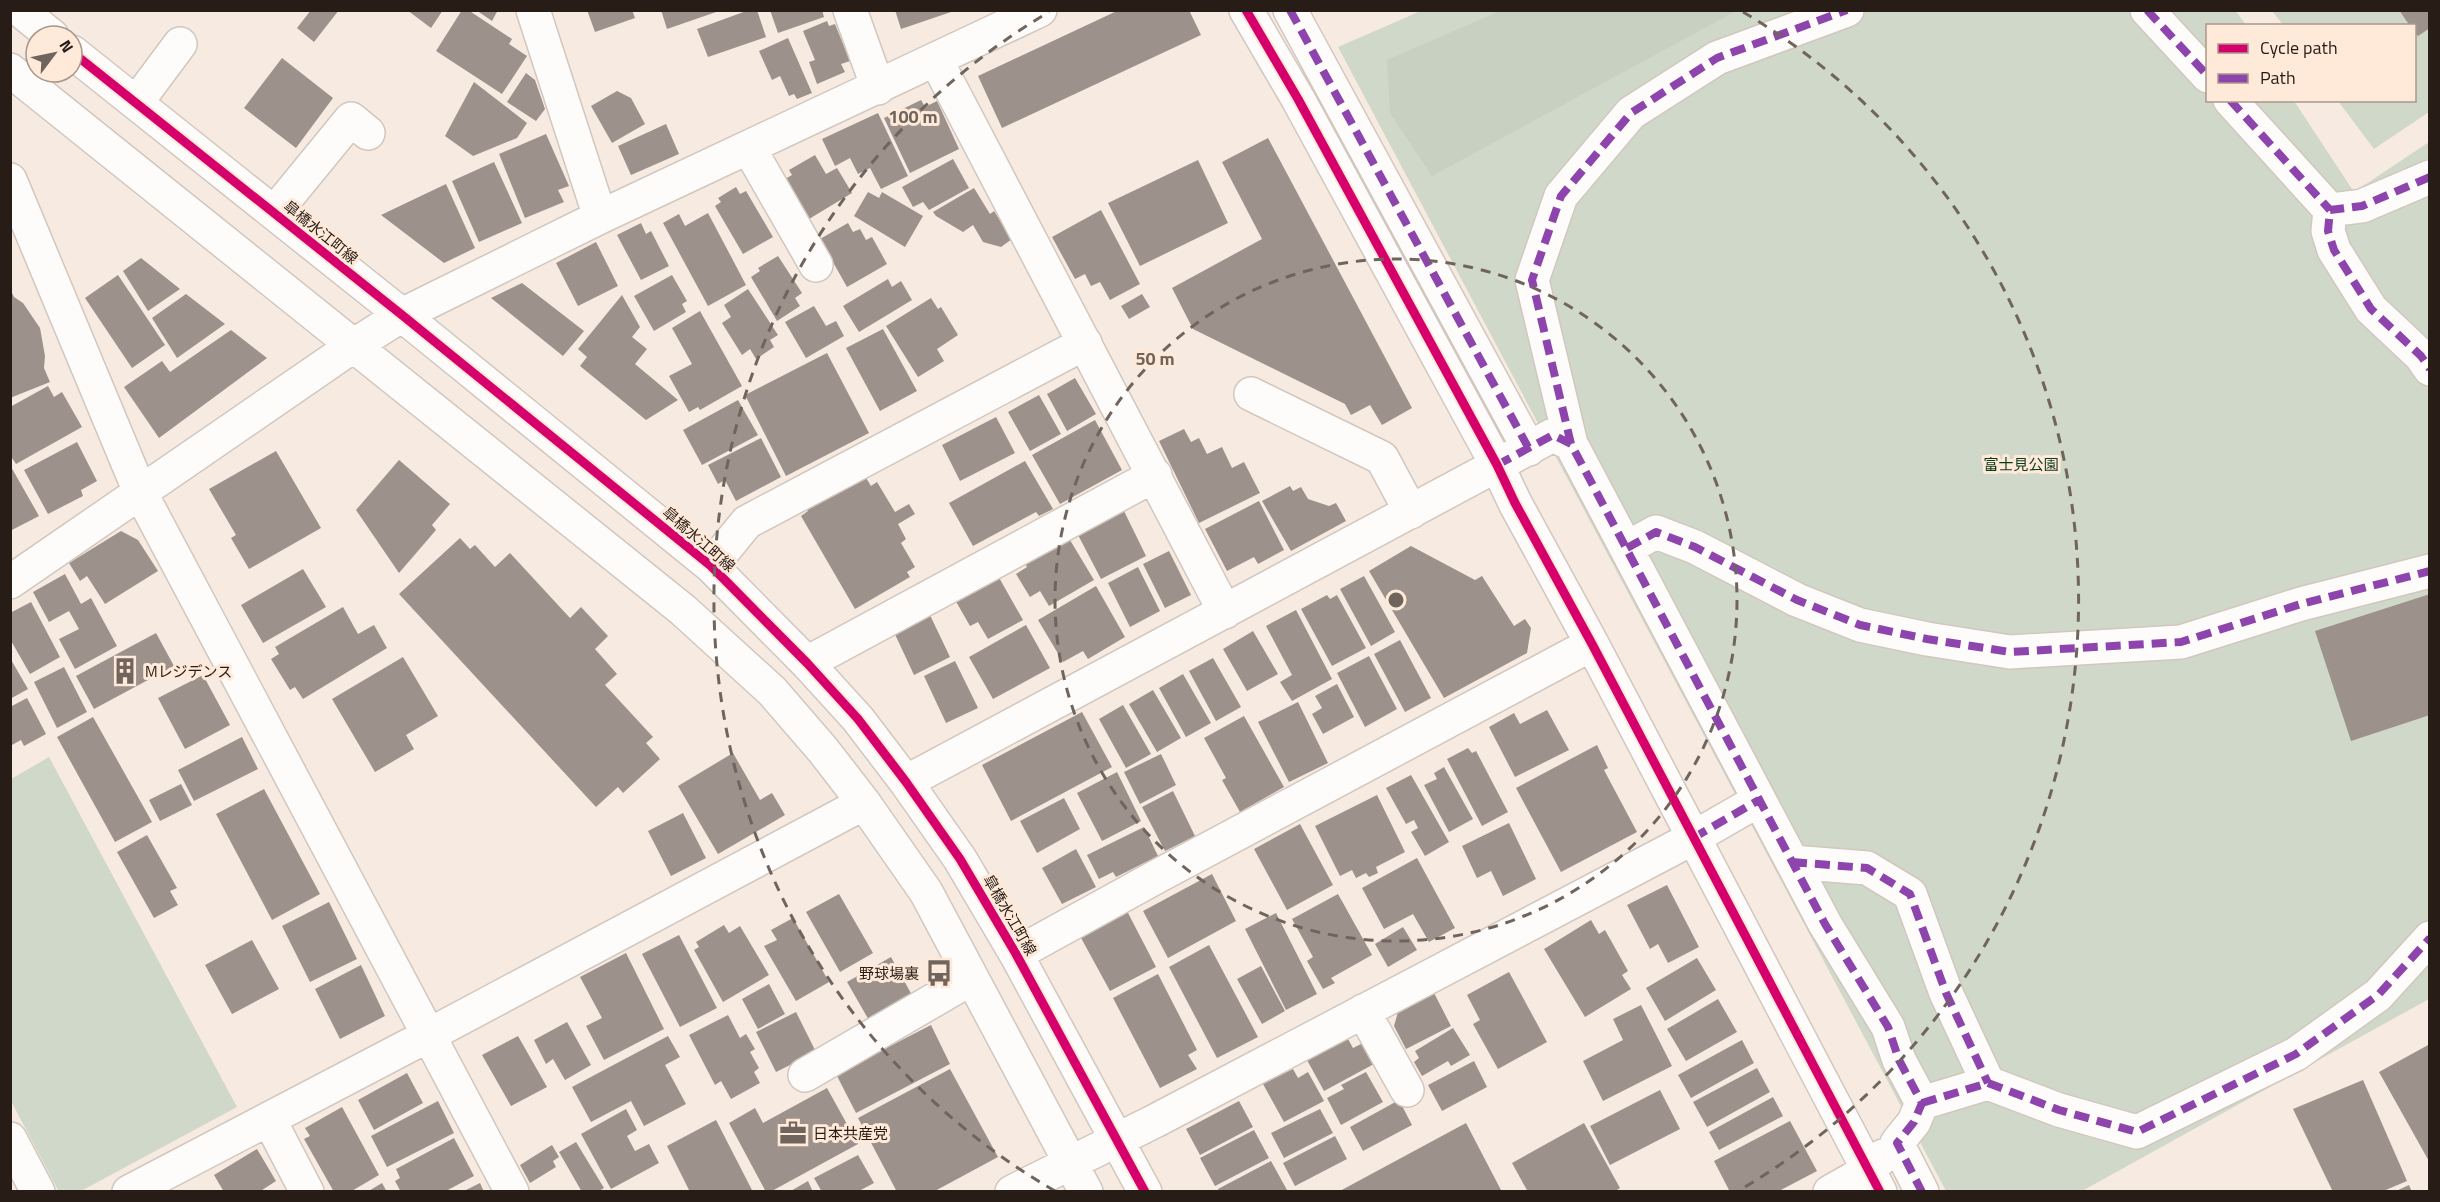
<svg xmlns="http://www.w3.org/2000/svg" width="2440" height="1202" viewBox="0 0 2440 1202" font-family="'Titillium Web','Noto Sans JP',sans-serif">
	<rect width="100%" height="100%" fill="#f7eae1"/>
	<path fill="#d0d8c9" d="M1423 10 2236 11 2246 25 2208 26V100L2294 101 2354 192 2429 142V999L2082 1191H1946L1338 47Z
		M2272 11H2429V112L2374 149 2338 101 2414 100V26L2283 25Z
		M49 757 237 1107 81 1191 58 1190 11 1101V779Z"/>
	<path fill="#c7d0c1" d="M1500 11V10L1736 11 1432 176 1390 113 1387 60Z"/>
	<path fill="#9c918b" d="M311 10H339L314 42 297 28Z
		M407 10H443L431 28Z
		M462 10H468L512 39 509 44 527 56 502 94 436 51Z
		M476 10H498L492 21Z
		M587 10H632L635 18 595 32Z
		M661 10H719V11L667 29Z
		M749 10H757L766 37 708 57 697 29Z
		M770 10H822L824 17 778 33Z
		M895 10H954V11L901 29Z
		M1119 10H1189L1201 35 1002 128 978 76Z
		M2399 10H2430V28L2418 36 2414 32V26H2410Z
		M827 21 829 26 835 24 850 61 841 64 845 72 817 84 809 62 815 60 803 31Z
		M788 38 812 93 797 99 794 94 789 96 780 76 772 80 759 51Z
		M282 58 333 98 296 148 244 108Z
		M526 73 535 80 545 109 536 121 507 102Z
		M474 82 527 123 517 138 473 156 445 136Z
		M617 91 631 98 645 124 612 143 591 106Z
		M921 100 925 107 937 101 959 149 910 173 884 118Z
		M878 113 908 176 881 189 870 168 858 174 850 158 835 166 822 139Z
		M666 124 679 154 631 175 618 146Z
		M546 134 569 186 558 190 564 202 525 218 499 154Z
		M1268 138 1412 408 1382 425 1370 405 1351 415 1345 404 1193 329 1172 288 1262 239 1222 162Z
		M815 155 826 174 837 168 852 193 809 219 785 179 792 175 789 170Z
		M953 159 969 188 929 210 923 202 913 207 902 187Z
		M1198 160 1228 223 1140 266 1108 203Z
		M494 162 522 223 479 242 452 181Z
		M446 184 475 248 444 263 381 215Z
		M736 187 740 194 746 191 773 237 743 254 715 206 721 202 718 198Z
		M974 188 990 214 994 211 1012 239 1001 247 983 242 973 225 963 232 936 216 933 212Z
		M868 192 879 198 882 192 923 216 905 247 854 216Z
		M1101 210 1140 284 1110 300 1100 282 1091 286 1085 274 1075 279 1052 237Z
		M708 213 746 285 708 306 663 223 679 214 685 226Z
		M641 223 646 234 651 231 669 266 641 280 617 235Z
		M848 223 853 232 860 229 866 240 872 237 887 264 847 287 820 239Z
		M596 242 618 286 578 306 556 263Z
		M778 256 802 293 795 298 800 306 777 321 751 277 760 271 758 268Z
		M141 258 180 289 148 311 123 271Z
		M118 275 165 345 132 368 85 298Z
		M672 275 687 301 682 304 686 312 654 331 634 296Z
		M888 279 892 287 901 281 912 300 859 332 843 306Z
		M522 283 584 331 563 356 491 298Z
		M10 289 14 297 23 303 40 328 45 356 44 368 50 382 10 398Z
		M748 289 778 335 770 340 774 347 756 359 750 349 742 355 722 323 731 317 724 305Z
		M186 294 225 324 177 358 152 318Z
		M1142 294 1150 307 1129 319 1121 306Z
		M622 295 640 327 632 337 647 349 635 364 678 400 646 420 580 366 587 357 578 349Z
		M931 298 938 309 941 307 958 335 937 349 944 361 918 377 886 326Z
		M814 306 826 326 836 321 844 336 806 358 785 322Z
		M700 311 742 386 700 410 698 407 689 412 669 376 692 364 672 328Z
		M883 329 917 391 880 411 846 348Z
		M231 330 267 358 159 438 124 387 162 361 170 372Z
		M827 353 869 433 786 476 745 395Z
		M1075 378 1096 414 1067 431 1047 394Z
		M48 386 54 397 62 392 82 427 16 464 10 455V407Z
		M1039 395 1061 434 1030 451 1008 412Z
		M738 400 758 435 702 465 683 430Z
		M996 417 1015 453 960 481 942 445Z
		M1095 420 1122 470 1060 504 1032 455Z
		M1184 429 1191 442 1199 438 1207 454 1222 447 1232 468 1244 462 1260 493 1199 523 1159 441Z
		M761 438 781 477 736 501 725 480 718 484 708 465Z
		M77 442 97 481 81 490 83 496 48 514 24 470Z
		M276 451 321 528 249 569 231 538 236 535 209 489Z
		M399 460 450 504 432 525 436 530 399 573 356 510Z
		M1025 461 1053 509 1039 516 1036 512 973 546 949 503Z
		M10 465 39 516 10 531Z
		M863 473 871 486 877 482 895 512 909 504 915 514 898 524 906 539 901 543 915 567 907 572 910 577 855 609 801 516 808 511 806 507Z
		M1290 486 1293 491 1301 487 1308 499 1329 506 1336 503 1346 521 1291 551 1262 501Z
		M1259 501 1284 550 1258 564 1254 557 1227 571 1205 529Z
		M1123 509 1146 556 1101 579 1077 533Z
		M121 531 138 540 158 571 105 604 87 576 80 581 69 563Z
		M1067 535 1094 580 1049 606 1040 591 1030 597 1016 574 1027 567 1024 561Z
		M460 538 470 549 475 545 495 567 510 553 570 618 581 607 608 636 595 649 617 674 605 685 653 737 646 743 660 759 623 793 618 787 596 807 399 594Z
		M1411 546 1475 580 1482 576 1514 626 1525 619 1531 628 1527 653 1444 698 1369 571Z
		M1169 551 1191 595 1165 608 1143 564Z
		M1138 567 1160 611 1130 627 1108 583Z
		M303 569 326 607 263 643 241 605Z
		M65 574 81 604 91 598 117 646 75 669 59 639 79 629 69 611 49 622 33 592Z
		M997 574 1023 620 988 639 978 622 970 626 954 598Z
		M1364 576 1395 632 1371 646 1340 589Z
		M1096 586 1125 637 1088 659 1083 651 1063 662 1038 620Z
		M2430 594V715L2351 741 2315 631Z
		M1327 595 1330 599 1337 595 1366 648 1332 666 1301 609Z
		M31 602 60 657 30 674 10 639V613Z
		M343 607 358 634 374 625 387 648 303 699 295 687 290 690 271 659 279 654 275 647Z
		M1296 610 1332 679 1292 701 1280 682 1292 675 1266 626Z
		M929 613 950 657 914 675 893 630Z
		M1026 625 1050 668 993 699 969 657Z
		M1253 631 1278 674 1247 691 1223 649Z
		M156 633 174 666 94 709 76 676Z
		M1400 640 1431 698 1405 712 1374 654Z
		M1369 656 1397 709 1365 727 1337 673Z
		M403 657 438 716 406 735 414 749 375 772 332 699Z
		M10 658 28 689 10 699Z
		M1213 658 1241 707 1216 721 1189 671Z
		M955 661 978 708 946 723 924 676Z
		M64 667 87 712 57 728 34 682Z
		M1183 674 1211 723 1186 737 1159 688Z
		M203 675 230 725 185 749 158 698Z
		M1337 684 1354 717 1323 734 1312 714 1322 708 1315 696Z
		M1153 690 1181 738 1157 752 1129 704Z
		M27 698 46 734 24 746 21 740 10 746V707Z
		M1298 702 1328 763 1289 782 1258 722Z
		M1123 705 1151 754 1126 768 1099 719Z
		M1547 710 1569 750 1515 777 1489 727 1514 713 1520 724Z
		M1082 712 1112 767 1011 821 982 765Z
		M1244 716 1284 787 1240 812 1222 780 1226 778 1204 738Z
		M93 717 152 822 115 842 57 737Z
		M242 737 258 769 194 801 178 770Z
		M1597 745 1608 768 1604 770 1637 832 1561 872 1516 788Z
		M1468 748 1472 753 1476 751 1508 812 1482 826 1447 759Z
		M733 753 760 800 772 793 785 815 718 854 678 786Z
		M1161 754 1176 785 1140 804 1124 772Z
		M1444 767 1473 819 1449 832 1424 785 1437 779 1434 773Z
		M1117 772 1141 821 1102 841 1077 793Z
		M1411 775 1449 842 1425 856 1411 832 1418 828 1414 820 1406 824 1386 788Z
		M181 784 192 805 160 821 149 800Z
		M264 789 320 894 272 920 216 814Z
		M1173 791 1195 836 1165 851 1142 807Z
		M1377 795 1405 852 1376 867 1378 873 1369 877 1366 873 1356 878 1352 870 1340 876 1315 826Z
		M1064 798 1080 829 1037 853 1020 821Z
		M683 813 706 858 671 876 648 831Z
		M1509 823 1536 879 1503 896 1491 871 1477 878 1462 846Z
		M1300 824 1333 885 1287 910 1254 849Z
		M1144 827 1158 856 1116 877 1113 872 1099 879 1087 855Z
		M147 835 177 888 170 891 178 905 154 918 117 852Z
		M1076 849 1096 887 1062 904 1042 868Z
		M1417 858 1455 928 1429 942 1413 914 1384 929 1362 888Z
		M1212 874 1236 921 1168 958 1143 911Z
		M1667 885 1699 947 1668 963 1658 944 1650 949 1627 905Z
		M839 894 873 953 840 972 806 912Z
		M1338 894 1372 955 1331 978 1335 983 1323 989 1307 961 1313 957 1292 919Z
		M329 902 357 959 310 982 282 926Z
		M1127 911 1156 967 1110 991 1080 936Z
		M1276 913 1317 994 1286 1010 1245 929Z
		M793 918 829 982 796 1001 764 946 777 940 771 930Z
		M1591 920 1599 934 1605 930 1628 971 1622 975 1631 989 1585 1017 1544 949Z
		M724 925 729 933 740 926 769 975 723 1002 694 950 699 947 696 942Z
		M1403 927 1417 950 1388 967 1375 944Z
		M679 935 717 1008 680 1027 642 954Z
		M252 940 279 989 232 1014 205 965Z
		M1209 945 1258 1037 1217 1058 1169 967Z
		M626 953 664 1029 604 1060 586 1026 602 1018 580 977Z
		M891 957 913 997 870 1022 847 982Z
		M1697 958 1716 990 1665 1021 1646 988Z
		M361 965 385 1016 340 1039 315 989Z
		M1261 966 1285 1011 1262 1024 1237 979Z
		M1509 972 1547 1042 1498 1069 1473 1024 1480 1020 1467 995Z
		M1158 974 1197 1050 1188 1055 1197 1069 1160 1088 1113 998Z
		M769 984 785 1014 758 1029 742 999Z
		M1434 993 1451 1026 1406 1049 1394 1026 1398 1012Z
		M1718 999 1737 1032 1686 1061 1667 1029Z
		M1641 1005 1672 1066 1603 1101 1583 1061 1623 1040 1613 1019Z
		M796 1012 816 1052 776 1072 756 1032Z
		M728 1015 740 1038 746 1034 755 1049 750 1052 759 1068 754 1072 760 1083 731 1099 721 1081 715 1085 689 1035Z
		M567 1022 591 1065 565 1080 553 1059 546 1064 534 1040Z
		M931 1025 950 1064 856 1113 836 1074Z
		M1453 1028 1470 1055 1451 1066 1448 1061 1422 1076 1414 1062 1419 1058 1415 1051Z
		M518 1036 547 1087 511 1106 482 1055Z
		M668 1036 680 1057 665 1065 686 1104 644 1126 631 1101 591 1122 572 1087Z
		M1348 1039 1353 1048 1363 1043 1374 1064 1324 1091 1307 1060Z
		M1742 1040 1754 1063 1691 1098 1678 1075Z
		M2430 1044V1163L2379 1072Z
		M1474 1061 1487 1087 1442 1111 1428 1085Z
		M1757 1068 1770 1092 1707 1127 1693 1102Z
		M950 1069 998 1157 933 1192H897L858 1118Z
		M1293 1069 1298 1078 1308 1072 1324 1101 1284 1122 1263 1084Z
		M1366 1072 1383 1102 1341 1125 1327 1098 1344 1089 1341 1085Z
		M407 1073 423 1103 374 1130 358 1100Z
		M2363 1080 2407 1181 2381 1192H2333L2293 1109Z
		M827 1088 858 1144 770 1192H766L729 1123 755 1108 763 1123Z
		M1660 1090 1680 1129 1610 1165 1590 1126Z
		M1773 1097 1783 1116 1719 1150 1709 1132Z
		M1399 1100 1412 1125 1363 1151 1350 1127Z
		M438 1101 454 1133 387 1167 371 1136Z
		M1239 1101 1253 1127 1200 1155 1186 1129Z
		M342 1107 379 1175 350 1192H334L304 1139 310 1136 305 1128Z
		M626 1109 637 1130 627 1136 635 1151 649 1144 659 1163 611 1189 581 1134Z
		M1320 1109 1333 1133 1284 1158 1271 1133Z
		M716 1120 753 1192H690L667 1146Z
		M1790 1121 1817 1171 1777 1192H1730L1714 1161Z
		M1466 1123 1502 1192H1338Z
		M1584 1123 1620 1188 1614 1192H1528L1512 1163Z
		M1254 1130 1269 1158 1215 1186 1200 1158Z
		M1335 1136 1347 1159 1295 1186 1283 1163Z
		M454 1138 474 1176 444 1192H401L395 1181 400 1178 396 1169Z
		M576 1142 604 1188 597 1192H582L559 1152Z
		M552 1145 559 1157 553 1161 556 1167 530 1183 520 1165Z
		M257 1149 276 1181 259 1192H224L214 1175Z
		M858 1155 874 1183 857 1192H822L814 1178Z
		M1271 1161 1287 1190 1219 1192 1218 1189Z
		M808 1181 813 1192H789Z
		M382 1183 387 1192H367Z
		M480 1183 484 1192H462Z
		M2409 1185 2412 1192H2394Z"/>
	<g fill="none" stroke-linecap="round" stroke-linejoin="round">
		<defs>
			<path id="minor" d="M20 10 52 36
				M533 10 600 217
				M850 10 878 88
				M1246 10 1298 99 1497 465 1515 503 1592 644 1880 1192
				M1290 10 1529 449
				M2147 10 2208 76
				M72 52 402 315 711 566 807 663 858 719 906 782 960 859 1016 954 1145 1192
				M936 60 1225 612
				M10 70 683 610 772 691 823 750 864 803 926 892 1086 1192
				M2230 100 2330 210
				M136 103 180 44
				M749 148 816 265
				M2430 177 2362 206 2330 210 2328 231 2334 250 2371 309 2421 356 2430 369
				M10 180 140 492 512 1192
				M274 213 351 119 368 133
				M1251 394 1382 458 1411 512
				M1571 444 1532 280 1561 196 1631 113 1717 58 1847 10
				M1627 548 1656 532 1695 547 1797 600 1860 625 1927 639 2010 652 2181 642 2301 604 2430 571
				M711 566 747 522 1085 343
				M10 582 353 346 402 315 600 217 1040 10
				M807 663 1155 475
				M906 782 1553 435 1571 444 1825 924 1888 1027 1899 1060 1922 1103 1914 1122 1897 1143 1922 1192
				M1792 862 1867 868 1910 894 1946 993 1988 1083
				M1016 954 1156 877 1592 644
				M1363 1011 1407 1090
				M805 1075 972 978
				M1922 1103 1988 1083 2059 1110 2137 1132 2296 1054 2378 995 2430 938
				M269 1119 307 1192
				M10 1139 38 1192
				M129 1192 429 1035 864 803
				M1012 1192 1155 1121 1693 838 1759 800
				M1830 1192 1869 1170 1883 1156"/>
		</defs>
		<use href="#minor" stroke="#d1c7bf" stroke-width="36"/>
		<use href="#minor" stroke="#fefcfa" stroke-width="33"/>
		<path stroke="#8e44ad" stroke-width="8" stroke-dasharray="15 8" stroke-linecap="butt" d="M1290 10 1529 449
			M2147 10 2208 76
			M2230 100 2330 210
			M2430 177 2362 206 2330 210 2328 231 2334 250 2371 309 2421 356 2430 369
			M1571 444 1532 280 1561 196 1631 113 1717 58 1847 10
			M1497 465 1553 435 1571 444 1825 924 1888 1027 1899 1060 1922 1103 1914 1122 1897 1143 1922 1192
			M1627 548 1656 532 1695 547 1797 600 1860 625 1927 639 2010 652 2181 642 2301 604 2430 571
			M1693 838 1759 800
			M1792 862 1867 868 1910 894 1946 993 1988 1083
			M1922 1103 1988 1083 2059 1110 2137 1132 2296 1054 2378 995 2430 938"/>
		<defs>
			<path id="cycleway" d="M1246 10 1298 99 1497 465 1515 503 1592 644 1880 1192
				M72 52 402 315 711 566 807 663 858 719 906 782 960 859 1016 954 1145 1192"/>
		</defs>
		<use href="#cycleway" stroke="#ffe9d9" stroke-width="13"/>
		<use href="#cycleway" stroke="#d6006c" stroke-width="9"/>
	</g>
	<g fill="none" stroke="#70655d" stroke-width="3" stroke-dasharray="10 8">
		<circle cx="1396" cy="600" r="341"/>
		<path d="M1055 1191A683 683 0 0 1 1049 12M1743 12A683 683 0 0 1 1738 1191"/>
	</g>
	<defs>
		<symbol id="building-bare" viewBox="-9 -9 18 18"><path d="M-4-6H4V6H1V3H-1V6H-4ZM-2.5-4.3h1.7v1.8h-1.7ZM.8-4.3h1.7v1.8H.8ZM-2.5-1h1.7V.8h-1.7ZM.8-1h1.7V.8H.8Z" fill="#70655d" stroke="#ffe9d9" stroke-width="2.5" paint-order="stroke"/></symbol>
		<symbol id="bus-bare" viewBox="-9 -9 18 18"><path d="M-5-6H5V4H4V6H2V4H-2V6H-4V4H-5ZM-3.5-4V0h7V-4ZM-3.5 1.2v1.5H-2V1.2ZM2 1.2v1.5H3.5V1.2Z" fill="#70655d" stroke="#ffe9d9" stroke-width="2.5" paint-order="stroke"/></symbol>
		<symbol id="office-bare" viewBox="-9 -9 18 18"><path d="M-6-3h4V-5.5h4V-3h4V5H-6ZM-1-4.5V-3h2v-1.5ZM-6 0V1H6V0Z" fill="#70655d" stroke="#ffe9d9" stroke-width="2.5" paint-order="stroke"/></symbol>
	</defs>
	<g fill-rule="evenodd">
		<use href="#building-bare" x="106" y="652" width="38" height="38"/>
		<use href="#bus-bare" x="920" y="954" width="38" height="38"/>
		<use href="#office-bare" x="774" y="1114" width="38" height="38"/>
	</g>
	<g text-anchor="middle" dominant-baseline="central" stroke-width="6" stroke-linejoin="round" paint-order="stroke">
		<g font-size="15" fill="#271d16" stroke="#ffe9d9">
			<text transform="translate(321 232) rotate(39)">皐橋水江町線</text>
			<text transform="translate(699 539) rotate(41)">皐橋水江町線</text>
			<text transform="translate(1010 915) rotate(60)">皐橋水江町線</text>
		</g>
		<g font-size="15" fill="#093a1d" stroke="#ffe9d9">
			<text x="2021" y="464">富士見公園</text>
		</g>
		<g font-size="15" fill="#271d16" stroke="#ffe9d9" text-anchor="start">
			<text x="145" y="671">Mレジデンス</text>
			<text x="919" y="973" text-anchor="end">野球場裏</text>
			<text x="813" y="1133">日本共産党</text>
		</g>
	</g>
	<circle cx="1396" cy="600" r="9" fill="#70655d" stroke="#ffe9d9" stroke-width="3"/>
	<g font-size="18" text-anchor="middle" font-weight="bold" fill="#70655d" stroke="#ffe9d9" stroke-width="6" stroke-linejoin="round" paint-order="stroke">
		<text x="913" y="123">100 m</text>
		<text x="1155" y="365">50 m</text>
	</g>
	<rect width="2440" height="1202" fill="none" stroke="#271d16" stroke-width="24"/>
	<rect x="2206" y="24" width="210" height="78" fill="#ffe9d9" stroke="#a9978b" stroke-width="1.5"/>
	<rect x="2218" y="44" width="30" height="9" fill="#d6006c" stroke="#a9978b" stroke-width="1.5"/>
	<text x="2260" y="54" font-size="18" fill="#271d16">Cycle path</text>
	<rect x="2218" y="74" width="30" height="9" fill="#8e44ad" stroke="#a9978b" stroke-width="1.5"/>
	<text x="2260" y="84" font-size="18" fill="#271d16">Path</text>
	<g transform="translate(54 54) rotate(58)"><circle r="28" fill="#ffe9d9" stroke="#a9978b" stroke-width="1.5"/>
	<path d="M0-4.5L10 22L0 15L-10 22Z" fill="#70655d"/>
	<text y="-9" font-size="16" font-weight="bold" text-anchor="middle" fill="#271d16">N</text>
	</g>
</svg>
